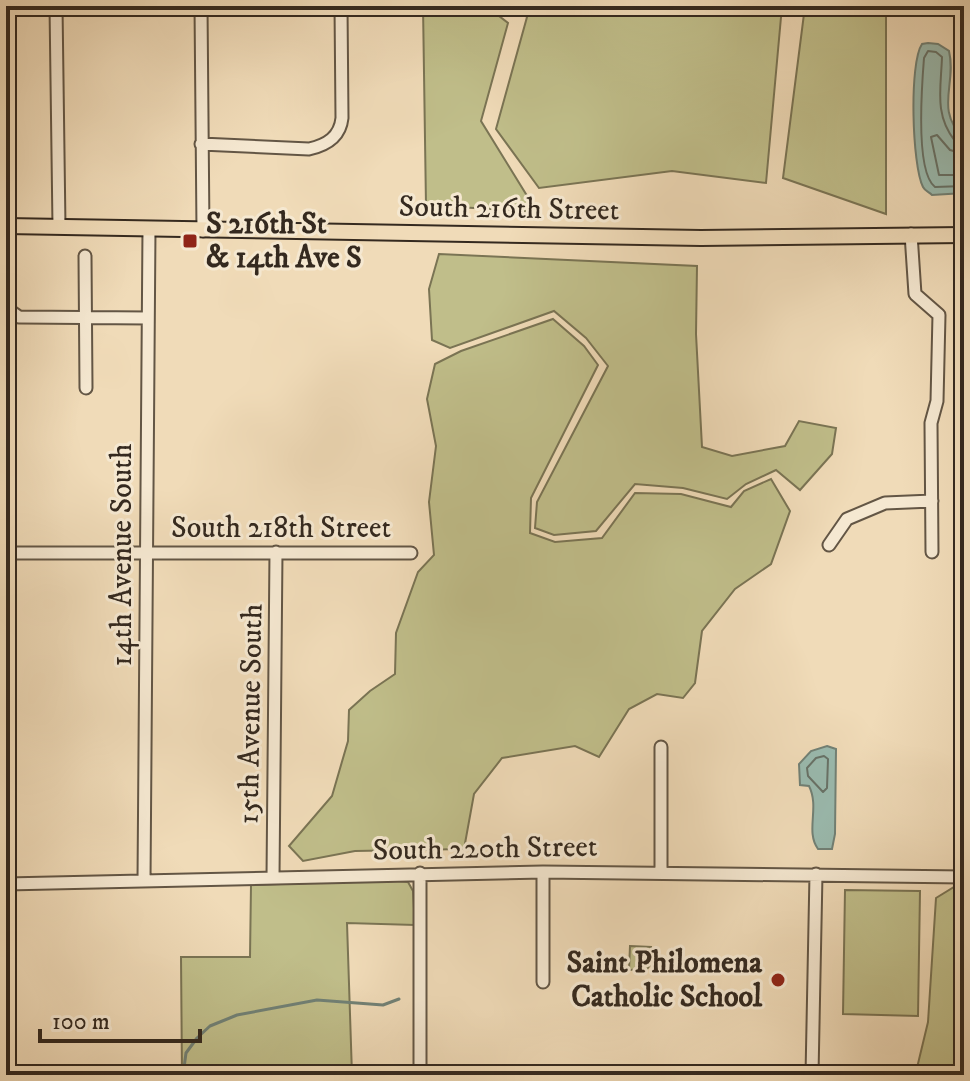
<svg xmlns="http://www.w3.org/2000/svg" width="970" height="1081" viewBox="0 0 970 1081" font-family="'IM FELL DW Pica',serif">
	<rect width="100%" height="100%" fill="#f0dbb8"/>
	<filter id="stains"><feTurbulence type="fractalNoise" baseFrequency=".0025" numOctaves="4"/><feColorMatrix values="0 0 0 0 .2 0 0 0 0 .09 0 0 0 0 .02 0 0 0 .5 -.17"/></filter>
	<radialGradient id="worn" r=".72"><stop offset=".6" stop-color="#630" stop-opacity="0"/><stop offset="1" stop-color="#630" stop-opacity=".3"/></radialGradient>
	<path fill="#c0be8a" stroke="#7a7454" stroke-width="2" d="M423 6H486L508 23 481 121 537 212 426 205Z
		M514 6H782L766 183 672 171 539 188 496 129 527 17Z
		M805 6H886V214L783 178Z
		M439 254 697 266 696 334 702 447 732 456 785 446 799 421 836 428 832 454 800 490 776 470 746 484 727 499 683 488 635 484 596 531 554 535 535 528 537 502 608 366 586 338 554 311 450 348 432 340 429 289Z
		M553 319 584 346 598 365 531 498 530 533 555 542 602 538 635 493 681 494 731 507 744 491 771 479 790 511 771 564 735 589 702 631 695 683 683 698 657 694 629 709 599 757 575 746 502 758 474 794 464 849 355 851 303 861 289 846 332 796 348 741 349 710 370 691 395 674 396 633 418 572 434 555 429 502 436 446 427 399 435 364 461 351Z
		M388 880 408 882 413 891 415 925 347 923 352 1075H182L181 957H250L251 885Z
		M954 887 964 895V1028L959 1040V1075H907L916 1072 928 1022 936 898Z
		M845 890 920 891 918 1016 843 1014Z
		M630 946 651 947V964L647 969 629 970Z"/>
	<path fill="#9abbb0" stroke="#718176" stroke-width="2" d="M928 43 938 44 949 51C957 84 934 110 964 138V193L932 195C929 192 925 191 923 187 912 165 909 63 922 44Z
		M827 746 836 749 835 834 832 849H818C805 831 820 808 809 786L800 785 799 764 811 751Z"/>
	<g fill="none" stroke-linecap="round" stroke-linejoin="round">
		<path stroke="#677268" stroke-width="2" d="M964 144 955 141C934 115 941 88 942 57L936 52 928 51 924 58C922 83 915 172 935 187L964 186
			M964 154 950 150 937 135 931 137 939 175H964
			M824 756 828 759 827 788 823 792 808 776 807 768 816 758Z"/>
		<path stroke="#718176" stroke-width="3" d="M183 1075 186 1053 197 1038 210 1026 237 1015 317 1000 383 1005 399 999"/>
		<defs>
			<path id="minor" d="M56 6 59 227
				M201 6 203 231
				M201 144 309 149C327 145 340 137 342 118L341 6
				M911 234 915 294 939 315 937 401 931 423 932 552
				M85 256 86 388
				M6 308 19 317 148 318
				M829 545 847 519 885 503 932 501
				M6 553H411
				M543 872V982
				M661 872V747
				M273 877 276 552
				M144 881 149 229
				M6 884 543 872 964 877
				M420 1075V873
				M812 1075 816 874"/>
			<path id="major" d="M6 226 701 238 964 235"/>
		</defs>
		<use href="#minor" stroke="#635645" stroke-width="15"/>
		<use href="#major" stroke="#34291f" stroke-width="18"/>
		<use href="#minor" stroke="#f5e8d1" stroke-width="11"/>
		<use href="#major" stroke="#f0dbb8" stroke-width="14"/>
	</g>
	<g fill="#8f2418" stroke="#f5e8d1" stroke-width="3">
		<rect x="182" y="233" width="16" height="16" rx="4"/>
		<circle cx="778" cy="980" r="8"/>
	</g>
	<g text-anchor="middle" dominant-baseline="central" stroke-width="6" stroke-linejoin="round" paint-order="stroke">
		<g font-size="30" fill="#34291f" stroke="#f5e8d1">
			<text transform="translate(509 209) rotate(1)">South 216th Street</text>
			<text x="281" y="528">South 218th Street</text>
			<text transform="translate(122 555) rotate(-90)">14th Avenue South</text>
			<text transform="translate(251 714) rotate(-89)">15th Avenue South</text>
			<text transform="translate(485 849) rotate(-1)">South 220th Street</text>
		</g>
		<g font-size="30" font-weight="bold" fill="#34291f" stroke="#f5e8d1" text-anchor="start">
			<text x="206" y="224">S 216th St<tspan x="206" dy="34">&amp; 14th Ave S</tspan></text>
			<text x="762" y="963" text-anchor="end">Saint Philomena<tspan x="762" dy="34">Catholic School</tspan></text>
		</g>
	</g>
	<rect width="970" height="1081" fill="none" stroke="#f0dbb8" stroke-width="32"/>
	<rect x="8" y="8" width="954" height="1065" fill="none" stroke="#34291f" stroke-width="4"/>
	<rect x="16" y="16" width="938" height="1049" fill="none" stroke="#34291f" stroke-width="2"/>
	<path d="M40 1029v12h160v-12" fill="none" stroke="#34291f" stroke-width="4"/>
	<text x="52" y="1029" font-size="24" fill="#34291f" stroke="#f5e8d1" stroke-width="6" paint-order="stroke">100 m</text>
	<rect width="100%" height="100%" filter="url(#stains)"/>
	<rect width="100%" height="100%" fill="url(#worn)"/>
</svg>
